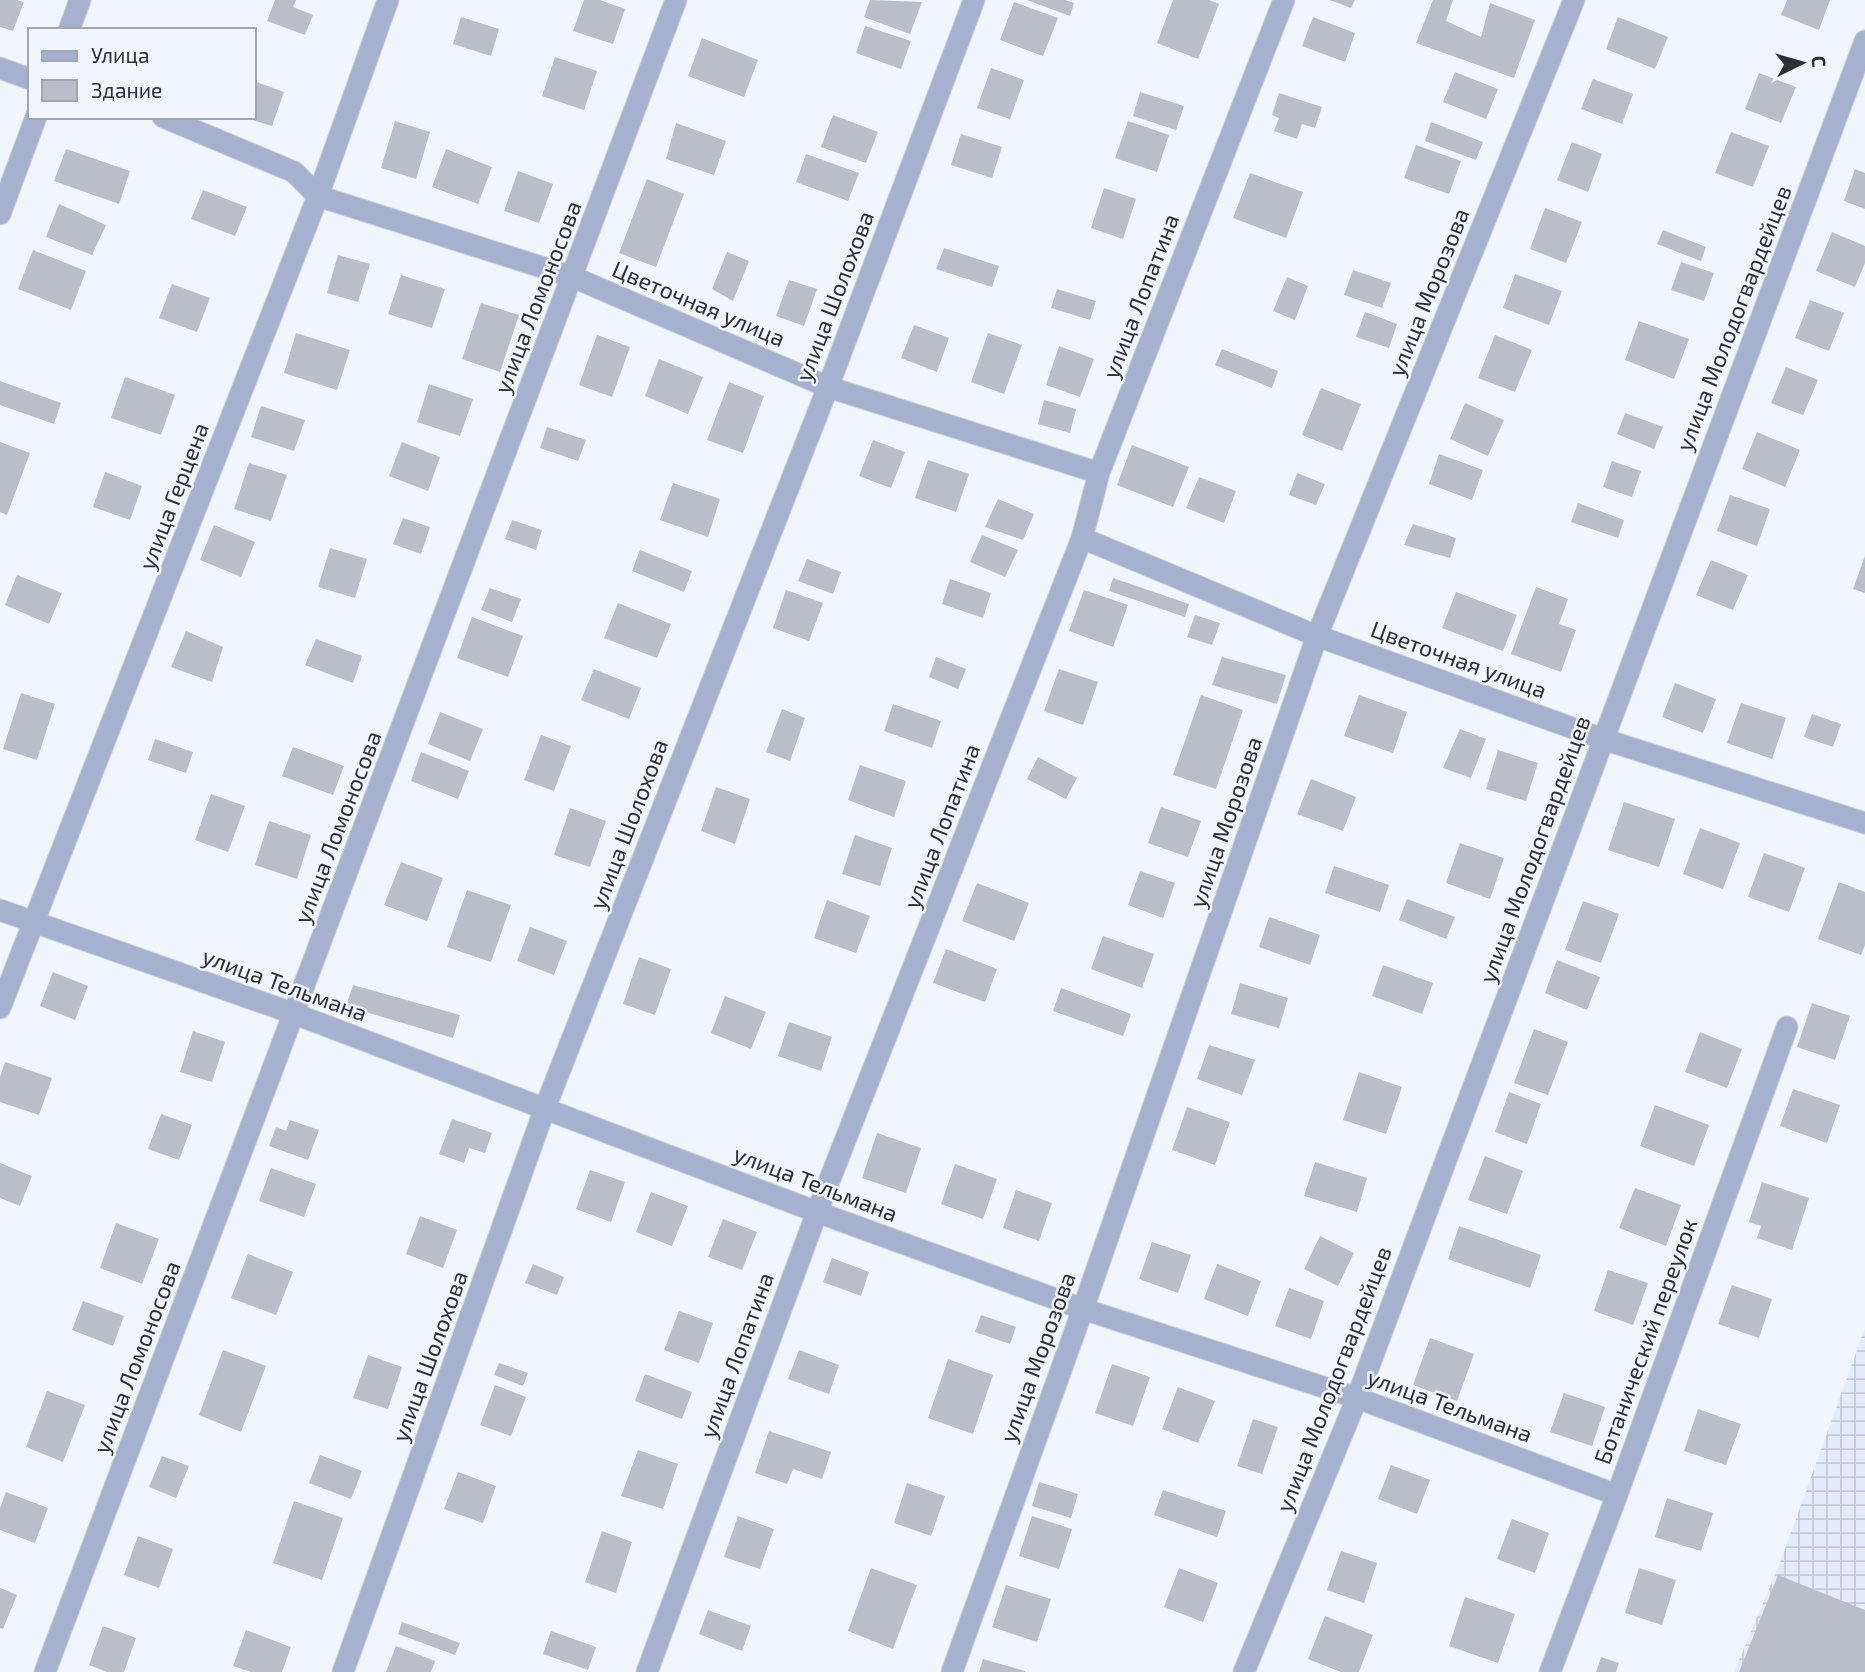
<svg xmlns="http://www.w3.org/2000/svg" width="1865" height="1672" viewBox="0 0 1865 1672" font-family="'Exo 2',sans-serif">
	<defs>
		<pattern id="industrial-grid" width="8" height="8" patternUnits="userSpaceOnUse" patternTransform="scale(1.75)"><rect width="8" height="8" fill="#e4ebfd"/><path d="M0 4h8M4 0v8" fill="none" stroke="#c4cad9"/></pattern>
	</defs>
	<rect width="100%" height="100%" fill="#f1f5fe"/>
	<path fill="url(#industrial-grid)" d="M1865 1328V1672H1734L1781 1560Z"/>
	<path fill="#babec9" d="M0 0H17L24 2 13 31 0 27Z
		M275 0H296L293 7 313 15 305 35 267 21Z
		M584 0H600L625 9 613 44 573 31Z
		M870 0 922 2 910 34 864 17Z
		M1027 0H1065L1074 3 1070 16Z
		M1173 0H1209L1219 4 1198 59 1157 43Z
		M1330 0H1355L1351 8Z
		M1433 0H1453L1446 21 1481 37 1490 3 1535 20 1514 78 1416 43Z
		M1787 0H1830L1819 30 1781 15Z
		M1014 2 1058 18 1043 56 1000 40Z
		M461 17 499 29 491 56 453 44Z
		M1313 17 1355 33 1345 62 1302 46Z
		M1618 17 1668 37 1655 69 1606 49Z
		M865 26 911 41 901 69 856 53Z
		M702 38 758 60 744 97 688 76Z
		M555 57 597 71 584 110 542 96Z
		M991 68 1024 80 1010 119 977 108Z
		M1455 72 1498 89 1486 119 1443 102Z
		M1759 73 1796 87 1781 123 1745 109Z
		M1593 79 1633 94 1622 124 1581 109Z
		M254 81 284 92 272 126 246 118 254 117Z
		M1140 92 1184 106 1176 130 1133 116Z
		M1279 93 1322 107 1315 128 1302 124 1297 139 1274 131 1279 118 1272 115Z
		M833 115 878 132 866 163 821 147Z
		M395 121 430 132 416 179 381 168Z
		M1128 121 1169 135 1157 172 1115 158Z
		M1431 122 1483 142 1476 160 1425 141Z
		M676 123 726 141 714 175 666 159Z
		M1731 132 1769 146 1753 187 1715 173Z
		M961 134 1002 147 992 178 951 165Z
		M1572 142 1602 154 1588 192 1557 180Z
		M1416 145 1461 161 1449 194 1404 178Z
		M66 149 130 171 119 204 54 181Z
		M446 149 492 167 478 204 432 187Z
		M806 154 859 173 848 201 796 182Z
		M1855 169 1865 173V209L1844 201Z
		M518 171 553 184 539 223 504 211Z
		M1250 173 1303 192 1286 238 1233 218Z
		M647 179 684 194 656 267 619 253Z
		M1104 188 1136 199 1123 239 1091 228Z
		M203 190 247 207 235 236 191 219Z
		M59 204 106 225 92 255 46 237Z
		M1545 208 1582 222 1566 263 1530 249Z
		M1663 230 1706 247 1701 261 1657 244Z
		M1832 232 1865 246V263L1855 287 1816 271Z
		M944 248 999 266 992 287 936 269Z
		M33 250 86 271 71 310 18 289Z
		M727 252 749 261 733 301 712 289Z
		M338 255 370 264 358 302 327 293Z
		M1681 262 1714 273 1704 301 1671 290Z
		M1353 270 1391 283 1382 308 1344 295Z
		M1515 274 1562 291 1549 325 1503 308Z
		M401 275 445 289 432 328 388 314Z
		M1287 277 1308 286 1295 320 1273 311Z
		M789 280 817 289 804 326 776 316Z
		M172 284 210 298 197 332 159 318Z
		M1057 289 1096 301 1090 320 1051 308Z
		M1810 300 1844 313 1829 351 1795 338Z
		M481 303 519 315 500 372 462 359Z
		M1365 312 1397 324 1389 348 1356 337Z
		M1639 321 1689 339 1674 379 1625 360Z
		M914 325 949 338 937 372 901 358Z
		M296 333 350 350 337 390 284 373Z
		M988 333 1022 345 1004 394 971 382Z
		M597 335 630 347 612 397 579 385Z
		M1495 335 1532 350 1515 392 1478 378Z
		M1059 346 1094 359 1080 397 1046 385Z
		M1222 349 1278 371 1272 388 1215 365Z
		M659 359 703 377 688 414 645 396Z
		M1786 367 1818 380 1803 415 1771 403Z
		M125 377 175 395 161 435 111 418Z
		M0 381 61 403 54 424 0 405Z
		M729 382 764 396 743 453 707 440Z
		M429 384 473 399 460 436 417 422Z
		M1321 388 1361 404 1342 451 1302 435Z
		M1044 400 1076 409 1070 433 1038 424Z
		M1465 403 1504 420 1488 456 1450 439Z
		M261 406 305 420 294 451 251 437Z
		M1625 413 1663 427 1654 449 1617 434Z
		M547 427 586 440 578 461 540 448Z
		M1757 432 1800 450 1785 487 1742 469Z
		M873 440 905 452 891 488 859 476Z
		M0 442 30 453 7 515 0 512Z
		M402 442 440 457 428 491 389 476Z
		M1132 445 1189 467 1173 507 1117 485Z
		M1439 454 1483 470 1472 500 1429 484Z
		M928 460 969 474 956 512 915 498Z
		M1612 461 1641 471 1632 497 1603 487Z
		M249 463 287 475 271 521 234 509Z
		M105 472 142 486 130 520 93 507Z
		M1297 473 1325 484 1316 505 1289 495Z
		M1199 477 1236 491 1224 523 1186 508Z
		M673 483 720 499 708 537 660 520Z
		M1730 495 1770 509 1757 546 1717 531Z
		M998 499 1034 514 1023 540 985 527Z
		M1578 503 1624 520 1618 538 1571 522Z
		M403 518 430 527 421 554 393 544Z
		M512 520 542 530 536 550 505 539Z
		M1413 524 1456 538 1450 558 1404 545Z
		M214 525 255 542 241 577 200 560Z
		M982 535 1018 550 1005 577 970 562Z
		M330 548 367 559 355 598 318 587Z
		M640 550 692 571 684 592 632 571Z
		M1865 556V593L1853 589Z
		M807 559 841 572 833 594 798 581Z
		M1711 560 1748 575 1733 610 1696 595Z
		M17 575 62 593 49 624 5 605Z
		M1113 578 1189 604 1185 617 1109 591Z
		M950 579 991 593 983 618 942 604Z
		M1536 587 1568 599 1559 624 1576 630 1561 672 1511 654Z
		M490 588 521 599 512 622 481 610Z
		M786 590 823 603 809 641 773 628Z
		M1084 590 1128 605 1113 647 1069 631Z
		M1456 592 1517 615 1503 651 1442 628Z
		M618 603 671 624 657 658 604 638Z
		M1195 615 1220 623 1212 645 1187 637Z
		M472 617 523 636 508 677 457 658Z
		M186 631 223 647 212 682 171 667Z
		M316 639 362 656 353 683 305 665Z
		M936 657 966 669 958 689 929 677Z
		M1222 657 1286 675 1277 704 1212 685Z
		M594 669 641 688 629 719 581 700Z
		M1059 669 1098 682 1083 725 1044 711Z
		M1675 683 1716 699 1703 733 1662 717Z
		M21 693 55 704 37 760 3 749Z
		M1201 695 1243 710 1216 789 1173 775Z
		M1359 695 1407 712 1393 753 1344 736Z
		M1741 703 1786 718 1772 759 1727 743Z
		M893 704 941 721 932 748 884 731Z
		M782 709 805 718 790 761 766 752Z
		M440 712 483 729 470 761 428 744Z
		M1812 714 1841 724 1833 747 1804 737Z
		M1460 729 1486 739 1471 778 1443 768Z
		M541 735 571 746 554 791 524 780Z
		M155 739 193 752 186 773 148 760Z
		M293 747 344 766 333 795 282 776Z
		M1498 750 1538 763 1526 801 1486 789Z
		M421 752 469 771 458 799 411 781Z
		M1038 757 1077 778 1066 799 1027 779Z
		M860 765 906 781 894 817 848 800Z
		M1311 779 1356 797 1343 831 1297 814Z
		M716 787 750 799 735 844 701 831Z
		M211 794 245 806 228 852 195 840Z
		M1624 802 1675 819 1659 867 1608 850Z
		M1161 807 1201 821 1188 857 1148 843Z
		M570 808 606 821 590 867 554 855Z
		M269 821 311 835 297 879 255 865Z
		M1700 828 1740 843 1723 889 1683 874Z
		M855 835 892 848 880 886 842 874Z
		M1460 843 1504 858 1490 899 1446 883Z
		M1764 853 1805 868 1789 912 1748 897Z
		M401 862 443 878 427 921 384 905Z
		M1334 866 1389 885 1380 912 1325 893Z
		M1140 871 1175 883 1163 918 1128 905Z
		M1839 882 1865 892V945L1861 955 1818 939Z
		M977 883 1029 903 1014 941 962 921Z
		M467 890 511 905 491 962 447 947Z
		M1407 899 1455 917 1446 939 1399 920Z
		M827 900 870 916 856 953 814 938Z
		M1583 901 1619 914 1601 963 1565 950Z
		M1269 917 1320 935 1310 965 1259 947Z
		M530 927 567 941 554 975 517 961Z
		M1103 936 1154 954 1142 988 1091 969Z
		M946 949 997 969 985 1002 933 983Z
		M639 957 671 969 655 1015 623 1004Z
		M1557 960 1600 977 1587 1010 1545 993Z
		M1383 965 1433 983 1422 1014 1372 996Z
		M53 972 88 986 75 1020 40 1006Z
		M1240 983 1288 998 1279 1028 1231 1014Z
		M353 985 460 1015 453 1038 346 1006Z
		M1061 988 1131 1014 1123 1036 1053 1011Z
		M725 996 766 1012 751 1049 711 1033Z
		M1812 1003 1850 1016 1835 1060 1797 1047Z
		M789 1022 832 1037 821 1071 778 1056Z
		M1534 1029 1568 1042 1548 1095 1514 1083Z
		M193 1031 225 1042 212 1082 180 1072Z
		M1700 1032 1742 1049 1727 1088 1685 1072Z
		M1209 1045 1255 1060 1242 1095 1197 1079Z
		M5 1062 52 1078 39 1115 0 1102V1077Z
		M1359 1072 1402 1087 1386 1134 1343 1120Z
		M1793 1089 1840 1105 1827 1143 1780 1126Z
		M1509 1092 1541 1104 1527 1144 1495 1132Z
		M1655 1105 1709 1125 1694 1166 1640 1146Z
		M1187 1107 1230 1122 1215 1165 1172 1150Z
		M161 1114 192 1125 179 1160 148 1149Z
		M452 1119 492 1133 485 1153 469 1148 464 1163 439 1154Z
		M290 1120 319 1130 308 1160 269 1146 276 1127 286 1131Z
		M877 1133 921 1148 906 1193 862 1178Z
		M1485 1156 1523 1171 1507 1214 1468 1200Z
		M1315 1162 1367 1178 1357 1212 1304 1196Z
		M0 1163 32 1176 20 1206 0 1198Z
		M955 1164 997 1179 983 1219 941 1204Z
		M271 1168 316 1184 304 1217 259 1201Z
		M590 1170 625 1182 611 1222 576 1209Z
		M1762 1182 1809 1198 1792 1250 1757 1238 1761 1226 1749 1222Z
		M1635 1188 1681 1205 1666 1246 1619 1228Z
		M1016 1190 1052 1203 1039 1241 1003 1228Z
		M651 1192 688 1206 672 1246 636 1232Z
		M420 1216 457 1230 443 1268 406 1254Z
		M723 1219 757 1232 742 1270 708 1257Z
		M116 1223 159 1239 142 1284 100 1268Z
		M1459 1226 1541 1255 1530 1288 1448 1259Z
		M1320 1236 1354 1253 1338 1286 1304 1269Z
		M1152 1242 1191 1255 1178 1293 1139 1279Z
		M248 1254 293 1272 276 1315 231 1298Z
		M832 1258 869 1272 861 1296 823 1282Z
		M533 1264 564 1277 557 1295 525 1283Z
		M1217 1264 1261 1281 1248 1316 1204 1299Z
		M1608 1270 1648 1283 1633 1325 1594 1311Z
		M1732 1285 1772 1299 1759 1338 1718 1324Z
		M1289 1288 1324 1301 1311 1339 1275 1326Z
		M83 1301 124 1316 113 1346 72 1330Z
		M679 1311 713 1323 699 1363 664 1350Z
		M981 1315 1016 1327 1010 1344 975 1332Z
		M1430 1338 1474 1354 1457 1401 1413 1385Z
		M223 1350 266 1366 241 1432 199 1415Z
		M799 1350 839 1365 829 1394 788 1379Z
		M368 1355 402 1367 388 1409 353 1398Z
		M948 1359 993 1375 973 1434 928 1418Z
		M499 1363 528 1373 523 1386 494 1375Z
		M1112 1364 1150 1377 1133 1426 1095 1413Z
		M645 1374 692 1392 682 1419 635 1401Z
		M495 1385 526 1397 511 1436 480 1425Z
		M1178 1387 1215 1401 1198 1443 1162 1429Z
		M47 1391 85 1405 63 1462 26 1447Z
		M1564 1393 1605 1407 1592 1446 1550 1432Z
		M1698 1409 1741 1424 1726 1465 1684 1451Z
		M1253 1419 1278 1427 1262 1474 1237 1466Z
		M769 1431 831 1452 822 1479 793 1469 787 1484 755 1473Z
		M638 1450 678 1464 663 1509 621 1496Z
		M320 1455 362 1471 351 1499 309 1483Z
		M162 1456 189 1466 176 1498 149 1487Z
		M1391 1465 1430 1480 1417 1514 1378 1499Z
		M458 1472 496 1486 483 1523 444 1509Z
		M1039 1482 1078 1494 1071 1518 1032 1506Z
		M907 1483 945 1496 931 1536 894 1523Z
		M1163 1490 1226 1511 1217 1537 1154 1515Z
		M6 1492 48 1508 35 1543 0 1530V1508Z
		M1667 1498 1713 1513 1701 1551 1655 1537Z
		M294 1501 343 1518 322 1580 273 1563Z
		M738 1516 774 1529 760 1569 724 1557Z
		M1032 1516 1072 1529 1059 1569 1019 1556Z
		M1512 1519 1549 1533 1535 1573 1497 1559Z
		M602 1531 632 1542 616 1593 585 1582Z
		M138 1536 173 1549 159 1588 124 1575Z
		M1341 1551 1377 1563 1364 1603 1327 1590Z
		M871 1568 917 1585 893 1649 848 1631Z
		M1179 1568 1218 1583 1203 1622 1164 1607Z
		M1639 1568 1676 1580 1662 1625 1625 1613Z
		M1778 1575 1865 1610V1672H1739Z
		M1006 1585 1051 1599 1037 1642 992 1627Z
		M0 1588 17 1595 3 1629 0 1628Z
		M1465 1597 1515 1614 1498 1663 1449 1646Z
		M708 1610 751 1626 742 1651 699 1634Z
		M1325 1616 1373 1635 1359 1672H1341L1308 1659Z
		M402 1622 460 1643 455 1655 398 1634Z
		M103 1626 136 1638 124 1672H107L89 1665Z
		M246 1630 291 1647 282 1672H251L233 1666Z
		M551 1631 596 1647 588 1670 543 1654Z
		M396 1646 435 1661 431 1672H386Z
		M1601 1657 1619 1663 1616 1672H1596Z
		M983 1659 1025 1671V1672H979Z"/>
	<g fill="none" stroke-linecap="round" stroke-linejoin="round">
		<defs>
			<path id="minor" d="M69 30 80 0
				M0 68 30 79
				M163 117 294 172 318 196 573 277 828 387 1099 473
				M0 214 36 117
				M1082 538 1317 636 1603 739 1865 823
				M0 910 295 1014 817 1212 1083 1309 1357 1398 1617 1495
				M0 1008 318 196 388 0
				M45 1672 676 0
				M343 1672 545 1108 828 387 974 0
				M647 1672 817 1212 1082 538 1099 473 1284 0
				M952 1672 1083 1309 1317 636 1574 0
				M1244 1672 1357 1398 1865 41
				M1550 1672 1617 1495 1787 1027"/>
		</defs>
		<use href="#minor" stroke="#ced1d9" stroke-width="23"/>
		<use href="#minor" stroke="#a6b1d0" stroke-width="21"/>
	</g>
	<g text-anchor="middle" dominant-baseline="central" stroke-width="5" stroke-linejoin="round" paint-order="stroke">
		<g font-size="23" fill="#2d2f33" stroke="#f1f5fe">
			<text transform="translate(1428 292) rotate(-68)">улица Морозова</text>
			<text transform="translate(834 296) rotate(-69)">улица Шолохова</text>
			<text transform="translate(1140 296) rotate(-69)">улица Лопатина</text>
			<text transform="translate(537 297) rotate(-69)">улица Ломоносова</text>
			<text transform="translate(699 303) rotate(23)">Цветочная улица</text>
			<text transform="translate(1733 318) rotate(-69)">улица Молодогвардейцев</text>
			<text transform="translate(173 496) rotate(-69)">улица Герцена</text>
			<text transform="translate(1459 659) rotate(20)">Цветочная улица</text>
			<text transform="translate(1225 822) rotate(-71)">улица Морозова</text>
			<text transform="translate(628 824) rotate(-69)">улица Шолохова</text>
			<text transform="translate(941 826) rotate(-69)">улица Лопатина</text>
			<text transform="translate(337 827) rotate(-69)">улица Ломоносова</text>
			<text transform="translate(1534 849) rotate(-70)">улица Молодогвардейцев</text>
			<text transform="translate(285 984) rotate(20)">улица Тельмана</text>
			<text transform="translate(816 1183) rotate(21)">улица Тельмана</text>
			<text transform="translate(1645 1341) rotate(-70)">Ботанический переулок</text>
			<text transform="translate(736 1355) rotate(-70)">улица Лопатина</text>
			<text transform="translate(429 1356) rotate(-70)">улица Шолохова</text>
			<text transform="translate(136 1357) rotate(-69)">улица Ломоносова</text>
			<text transform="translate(1037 1357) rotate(-70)">улица Морозова</text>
			<text transform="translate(1333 1379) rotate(-69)">улица Молодогвардейцев</text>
			<text transform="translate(1450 1405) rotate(20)">улица Тельмана</text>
		</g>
	</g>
	<rect x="28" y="28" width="228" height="91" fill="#f1f5fe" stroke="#a3a6ad" stroke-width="2"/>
	<rect x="42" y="51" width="35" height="10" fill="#a6b1d0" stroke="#a3a6ad" stroke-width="2"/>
	<text x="91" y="63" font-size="21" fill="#2d2f33">Улица</text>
	<rect x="42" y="80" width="35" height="21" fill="#babec9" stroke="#a3a6ad" stroke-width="2"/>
	<text x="91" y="98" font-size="21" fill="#2d2f33">Здание</text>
	<g transform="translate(1802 63) rotate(85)" stroke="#f1f5fe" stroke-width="5" paint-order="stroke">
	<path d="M0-5L12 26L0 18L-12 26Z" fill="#2d2f33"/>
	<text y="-10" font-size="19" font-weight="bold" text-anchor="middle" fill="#2d2f33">С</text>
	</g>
</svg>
